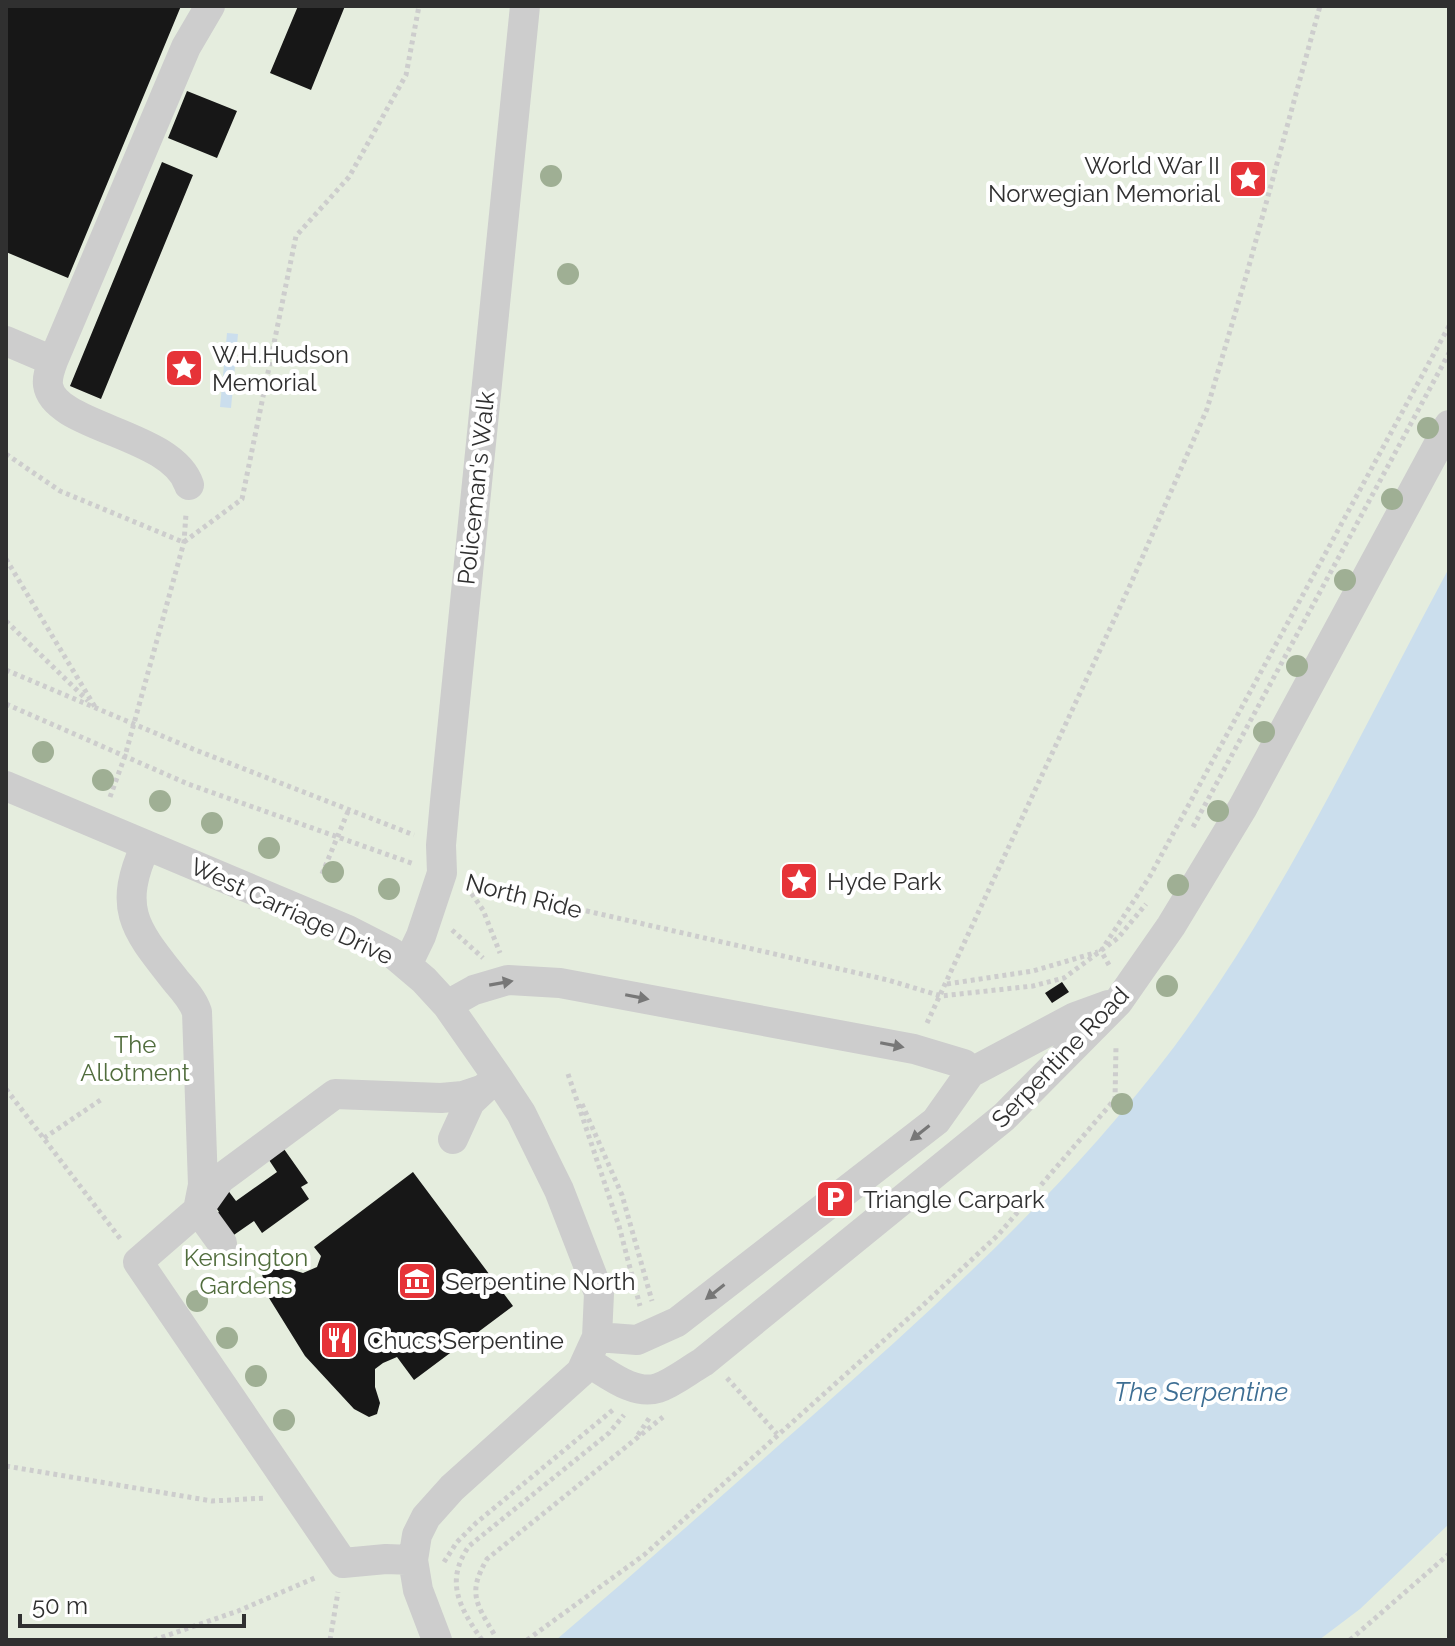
<svg xmlns="http://www.w3.org/2000/svg" width="1455" height="1646" viewBox="0 0 1455 1646" font-family="Raleway,sans-serif">
	<rect width="100%" height="100%" fill="#fff"/>
	<path fill="#e5edde" d="M6 6H1449V1640H6Z"/>
	<path fill="#cbdeed" d="M227 333 238 334 231 408 220 407Z
		M1449 568V1524L1360 1609 1319 1640H556C643 1566 727 1491 812 1416 941 1302 1070 1185 1174 1047 1284 899 1362 729 1449 568Z"/>
	<path fill="#171717" d="M6 6H181L68 278 6 252Z
		M298 6H345L311 90 270 73Z
		M187 91 237 111 217 158 168 138Z
		M162 162 193 175 101 399 70 386Z
		M1062 982 1069 992 1052 1003 1045 993Z
		M284 1149 308 1183 301 1187 309 1199 262 1233 254 1221 228 1239 212 1216 219 1212 211 1200 227 1189 236 1201 277 1172 269 1160Z
		M413 1172 513 1306 414 1380 397 1357 383 1363 375 1369V1387L380 1403 377 1414 369 1417 354 1409 305 1356 269 1298 261 1271 273 1264 303 1273 317 1267 321 1256 314 1247Z"/>
	<g fill="none" stroke-linecap="round" stroke-linejoin="round">
		<path stroke="#cdcdcd" stroke-width="5" stroke-dasharray="4 4" stroke-linecap="butt" d="M6 454 60 491 183 542
			M184 542 242 499 296 236 349 177 406 75 419 6
			M6 559 95 707
			M6 621 88 701
			M6 670 193 749 414 835
			M6 704 188 784 414 864
			M110 797 125 756 184 542 186 514
			M1193 827 1449 353
			M322 874 349 809
			M469 884 888 980 941 996 1033 986 1064 978 1118 938 1146 904
			M467 887 483 910 500 953
			M452 930 483 958
			M1109 965 1101 951 1150 876 1449 326
			M947 984 1033 971 1098 952
			M927 1023 1132 581 1207 409 1247 273 1320 6
			M568 1074 619 1226 640 1306
			M6 1089 122 1241
			M582 1104 622 1195 652 1301
			M44 1138 102 1099
			M727 1378 777 1434
			M638 1435 650 1417
			M6 1466 212 1501 266 1498
			M444 1562 457 1542 476 1523 614 1409
			M494 1634C475 1602 468 1592 487 1559L663 1417
			M154 1640 238 1611 317 1577
			M330 1640 338 1592
			M482 1640C460 1608 444 1582 469 1546L609 1433 624 1415
			M527 1640 644 1555 921 1307 998 1235 1115 1099 1116 1046
			M1350 1640 1449 1554"/>
		<path stroke="#cdcdcd" stroke-width="30" d="M6 341 53 361 186 47 210 6
			M53 361C50 369 47 377 48 385 54 428 172 433 189 485
			M6 786 348 930 391 952 424 980 447 1005 498 1078 521 1113 559 1190 599 1293 597 1337 581 1372 452 1488 426 1517 417 1535 413 1560 418 1590 437 1640
			M146 845C116 910 136 930 176 981 184 990 193 1000 197 1012L203 1185 198 1210 138 1262 343 1563 386 1559 413 1560
			M407 965 421 936 442 873 441 845 445 801 525 6
			M447 1005 474 990 508 980 560 983 914 1049 964 1064 970 1073
			M453 1139 470 1102 487 1086
			M222 1243 198 1210 220 1179 335 1094 441 1098 463 1096 484 1089
			M597 1337 637 1340 677 1322 936 1121 970 1073 1075 1017 1108 1005
			M586 1361C606 1372 633 1396 658 1388 673 1383 689 1370 703 1362L1004 1117 1118 1002 1171 926 1243 807 1449 425"/>
	</g>
	<g fill="#9faf94">
		<circle cx="551" cy="176" r="11"/>
		<circle cx="568" cy="274" r="11"/>
		<circle cx="1428" cy="428" r="11"/>
		<circle cx="1392" cy="499" r="11"/>
		<circle cx="1345" cy="580" r="11"/>
		<circle cx="1297" cy="666" r="11"/>
		<circle cx="1264" cy="732" r="11"/>
		<circle cx="43" cy="752" r="11"/>
		<circle cx="103" cy="780" r="11"/>
		<circle cx="160" cy="801" r="11"/>
		<circle cx="1218" cy="811" r="11"/>
		<circle cx="212" cy="823" r="11"/>
		<circle cx="269" cy="848" r="11"/>
		<circle cx="333" cy="872" r="11"/>
		<circle cx="1178" cy="885" r="11"/>
		<circle cx="389" cy="889" r="11"/>
		<circle cx="1167" cy="986" r="11"/>
		<circle cx="1122" cy="1104" r="11"/>
		<circle cx="197" cy="1301" r="11"/>
		<circle cx="227" cy="1338" r="11"/>
		<circle cx="256" cy="1376" r="11"/>
		<circle cx="284" cy="1420" r="11"/>
	</g>
	<defs><path id="oneway-solid" d="M-6-.8H1V-3.2L6.5 0L1 3.2V.8H-6Z" transform="scale(2)"/></defs>
	<g fill="#777">
		<use href="#oneway-solid" transform="translate(501 983) rotate(-10)"/>
		<use href="#oneway-solid" transform="translate(637 997) rotate(11)"/>
		<use href="#oneway-solid" transform="translate(892 1045) rotate(11)"/>
		<use href="#oneway-solid" transform="translate(920 1133) rotate(142)"/>
		<use href="#oneway-solid" transform="translate(715 1292) rotate(142)"/>
	</g>
	<defs>
		<symbol id="sight-square" viewBox="-11 -11 22 22"><rect x="-9" y="-9" width="18" height="18" rx="4" fill="#e63338" stroke="#fff"/><path d="M0-6L1.8-2.2L6-1.7L2.9 1.2L3.7 5.4L0 3.3L-3.7 5.4L-2.9 1.2L-6-1.7L-1.8-2.2Z" fill="#fff"/></symbol>
		<symbol id="parking-square" viewBox="-11 -11 22 22"><rect x="-9" y="-9" width="18" height="18" rx="4" fill="#e63338" stroke="#fff"/><path d="M-3.5-5.5H1a3.5 3.5 0 0 1 0 7H-1V5.5H-3.5ZM-1-3.4V-.6H.8a1.4 1.4 0 0 0 0-2.8Z" fill="#fff"/></symbol>
		<symbol id="museum-square" viewBox="-11 -11 22 22"><rect x="-9" y="-9" width="18" height="18" rx="4" fill="#e63338" stroke="#fff"/><path d="M0-6L6-3V-2H-6V-3ZM-5-1h2V3h-2ZM-1-1h2V3h-2ZM3-1h2V3H3ZM-6 4H6V6H-6Z" fill="#fff"/></symbol>
		<symbol id="restaurant-square" viewBox="-11 -11 22 22"><rect x="-9" y="-9" width="18" height="18" rx="4" fill="#e63338" stroke="#fff"/><path d="M-5-6h1v4h1v-4h1v4h1v-4h1v5L-1.5 .5V6h-2V.5L-5-1ZM5-6V6H3V1.5H1.5Q1.5-4 5-6Z" fill="#fff"/></symbol>
	</defs>
	<g fill-rule="evenodd">
		<use href="#sight-square" x="1226" y="157" width="44" height="44"/>
		<use href="#sight-square" x="162" y="346" width="44" height="44"/>
		<use href="#sight-square" x="777" y="859" width="44" height="44"/>
		<use href="#parking-square" x="813" y="1177" width="44" height="44"/>
		<use href="#museum-square" x="395" y="1259" width="44" height="44"/>
		<use href="#restaurant-square" x="317" y="1318" width="44" height="44"/>
	</g>
	<g text-anchor="middle" dominant-baseline="central" stroke-width="8" stroke-linejoin="round" paint-order="stroke">
		<g font-size="24" fill="#303030" stroke="#fff" text-anchor="start">
			<text x="1220" y="165" text-anchor="end">World War II<tspan x="1220" dy="28">Norwegian Memorial</tspan></text>
			<text x="212" y="354">W.H.Hudson<tspan x="212" dy="28">Memorial</tspan></text>
			<text x="827" y="881">Hyde Park</text>
			<text x="863" y="1199">Triangle Carpark</text>
			<text x="445" y="1281">Serpentine North</text>
			<text x="367" y="1340">Chucs Serpentine</text>
		</g>
		<g font-size="24" fill="#303030" stroke="#fff">
			<text transform="translate(476 488) rotate(-84)">Policeman's Walk</text>
			<text transform="translate(524 896) rotate(14)">North Ride</text>
			<text transform="translate(292 911) rotate(25)">West Carriage Drive</text>
			<text transform="translate(1060 1057) rotate(-46)">Serpentine Road</text>
		</g>
		<g font-size="24" fill="#516d3d" stroke="#fff">
			<text x="135" y="1044">The<tspan x="135" dy="28">Allotment</tspan></text>
			<text x="246" y="1257">Kensington<tspan x="246" dy="28">Gardens</tspan></text>
		</g>
		<g font-size="26" font-style="italic" fill="#3d6e93" stroke="#fff">
			<text x="1201" y="1392">The Serpentine</text>
		</g>
	</g>
	<rect width="1455" height="1646" fill="none" stroke="#303030" stroke-width="16"/>
	<path d="M20 1614v12h224v-12" fill="none" stroke="#303030" stroke-width="4"/>
	<text x="32" y="1614" font-size="24" fill="#303030" stroke="#ffffff" stroke-width="6" paint-order="stroke">50 m</text>
</svg>
